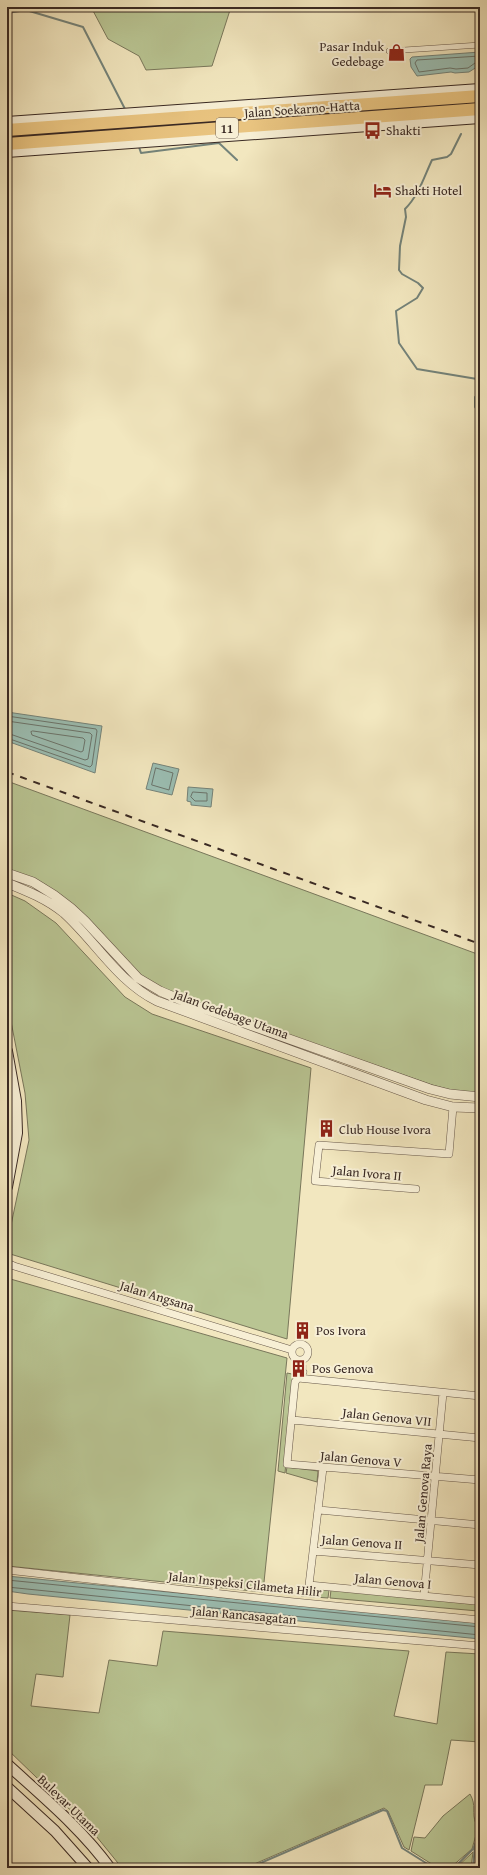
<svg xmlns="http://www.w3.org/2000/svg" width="487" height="1875" viewBox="0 0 487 1875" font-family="'Gentium Book Plus',serif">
	<rect width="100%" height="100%" fill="#f2e7bf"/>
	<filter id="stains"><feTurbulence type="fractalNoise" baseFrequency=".005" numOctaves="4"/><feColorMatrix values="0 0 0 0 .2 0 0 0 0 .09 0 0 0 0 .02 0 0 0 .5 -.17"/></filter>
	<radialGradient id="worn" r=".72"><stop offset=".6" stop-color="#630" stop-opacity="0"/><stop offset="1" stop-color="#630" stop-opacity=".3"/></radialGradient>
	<path fill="#b9c593" stroke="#79775b" d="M91 7H231L212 66 146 70 139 56 108 39Z
		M7 781 480 955V1093L451 1090 432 1085 189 1000 162 989 140 975 88 919 7 869Z
		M7 893 25 901 56 923 125 997 152 1014 311 1068 287 1339 7 1253V1244L29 1140 25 1093 7 1001Z
		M7 1278 287 1358 263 1592 7 1566Z
		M287 1373 292 1374 293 1381 285 1473 278 1471Z
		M287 1467 318 1471 317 1482 286 1473Z
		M302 1587 329 1590 328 1598 301 1596Z
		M331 1590 479 1604 478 1611 330 1598Z
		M7 1610 70 1615 63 1677 36 1674 31 1706 99 1713 109 1660 157 1666 163 1631 409 1651 394 1716 437 1724 446 1652 480 1654V1742L451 1740 442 1785H425L409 1850 404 1847 388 1811 384 1808 245 1868H122L92 1831 7 1749Z
		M470 1794C477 1806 471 1812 476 1824H479L472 1849 450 1868H438L411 1851 414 1837 425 1838 443 1816Z
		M473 1852 471 1868H456Z"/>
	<path fill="#9bbfb4" stroke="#74837a" d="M480 52V65L469 72 455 73 451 72 417 76 411 67 410 59 412 57Z
		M7 712 102 726 95 773 7 741Z
		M153 763 179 769 172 795 146 789Z
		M188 787 213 789 211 807 191 805V802L187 801Z
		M7 1576 480 1623V1639L28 1594 7 1591Z"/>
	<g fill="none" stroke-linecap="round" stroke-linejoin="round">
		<path stroke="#6a746c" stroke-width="1" d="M480 56 417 60 415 63 419 72 450 68 456 69 468 68 475 63 480 62
			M7 716 96 729 97 731 92 765 90 767 7 738
			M7 721 90 733 92 735 88 759 85 760 7 733
			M33 731 83 738 85 740 83 751 81 752 32 735 31 732Z
			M156 768 173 773 169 790 152 785Z
			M193 792 207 793V801H195L191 797Z
			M7 1580 480 1627
			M7 1587 480 1635"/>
		<path stroke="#74837a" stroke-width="2" d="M7 13 26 10 83 27 126 111
			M461 134 451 154 447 157 432 160C424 177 419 195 405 209L406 217 400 246 399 270 402 274 418 283 423 288 417 298 396 311 399 343 417 369 477 379 480 382
			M139 147 141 153 219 143 237 160
			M480 393 475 397V407L480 414
			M249 1868 383 1810 387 1811 402 1848 434 1868
			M454 1868 473 1849 477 1839 480 1840
			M473 1868 475 1845"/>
		<path stroke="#cdc1a0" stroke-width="7" stroke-dasharray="7 3.5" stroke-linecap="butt" d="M296 1371V1364
			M303 1372V1365"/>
		<defs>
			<path id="pedestrian" d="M389 51 480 45"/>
			<path id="minor" d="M416 1189 315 1181 319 1145 449 1154 453 1107
				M7 1263 14 1266 292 1350
				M292 1352a8 8 0 1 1 16 0a8 8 0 1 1-16 0Z
				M303 1372 295 1382 287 1464 480 1480
				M298 1378 480 1396
				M292 1420 480 1438
				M323 1468 309 1585 475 1601
				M319 1510 480 1525
				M313 1551 480 1565
				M7 1570 294 1602 480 1620
				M424 1596 443 1393
				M7 1606 480 1646"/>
			<path id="tertiary" d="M7 873 33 882 54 895 71 908 85 921 138 978 160 991 188 1003 430 1089 450 1094 480 1097
				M7 883C27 891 47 899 64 913 96 942 118 982 157 1001L426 1100 453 1107 480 1108"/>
			<path id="secondary" d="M7 122 480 89
				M7 152 480 118
				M7 1051 16 1101 17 1133 7 1187
				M7 1764C43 1797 81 1828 110 1868
				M7 1787 55 1831 88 1868"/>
			<path id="trunk" d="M7 130 480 96
				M7 144 480 109"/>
		</defs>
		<use href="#pedestrian" stroke="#67584a" stroke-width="6"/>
		<use href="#minor" stroke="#67584a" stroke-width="8"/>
		<use href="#tertiary" stroke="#67584a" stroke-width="10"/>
		<use href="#secondary" stroke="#392923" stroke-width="12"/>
		<use href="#trunk" stroke="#392923" stroke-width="14"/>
		<use href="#pedestrian" stroke="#f7efd5" stroke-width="5"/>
		<use href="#minor" stroke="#f7efd5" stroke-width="7"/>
		<use href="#tertiary" stroke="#f7efd5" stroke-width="9"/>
		<use href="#secondary" stroke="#f7efd5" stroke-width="10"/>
		<use href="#trunk" stroke="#e9c480" stroke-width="12"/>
		<path stroke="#392923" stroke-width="2" stroke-dasharray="7 7" stroke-linecap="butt" d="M7 772 480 944"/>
	</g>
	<defs>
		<symbol id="shop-bare" viewBox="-9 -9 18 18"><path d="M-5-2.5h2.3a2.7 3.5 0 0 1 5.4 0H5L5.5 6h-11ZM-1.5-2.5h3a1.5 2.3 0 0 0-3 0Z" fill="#8f2418" stroke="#f7efd5" stroke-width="2.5" paint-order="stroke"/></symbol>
		<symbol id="bus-bare" viewBox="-9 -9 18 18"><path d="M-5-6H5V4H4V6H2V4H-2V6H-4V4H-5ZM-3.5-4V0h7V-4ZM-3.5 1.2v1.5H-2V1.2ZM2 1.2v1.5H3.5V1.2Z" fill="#8f2418" stroke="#f7efd5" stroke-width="2.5" paint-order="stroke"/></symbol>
		<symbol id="hotel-bare" viewBox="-9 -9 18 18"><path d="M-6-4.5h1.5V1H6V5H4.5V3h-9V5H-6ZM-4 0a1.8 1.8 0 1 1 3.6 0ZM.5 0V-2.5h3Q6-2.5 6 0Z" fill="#8f2418" stroke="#f7efd5" stroke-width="2.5" paint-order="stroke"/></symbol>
		<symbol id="building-bare" viewBox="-9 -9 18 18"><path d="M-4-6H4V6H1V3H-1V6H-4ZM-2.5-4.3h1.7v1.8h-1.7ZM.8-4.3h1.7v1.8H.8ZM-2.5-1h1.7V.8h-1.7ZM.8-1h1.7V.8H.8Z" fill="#8f2418" stroke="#f7efd5" stroke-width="2.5" paint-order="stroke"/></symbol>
	</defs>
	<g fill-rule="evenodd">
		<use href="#shop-bare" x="384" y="40" width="25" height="25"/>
		<use href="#bus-bare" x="360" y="118" width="25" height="25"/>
		<use href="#hotel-bare" x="370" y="178" width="25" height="25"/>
		<use href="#building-bare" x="314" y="1116" width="25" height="25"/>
		<use href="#building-bare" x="290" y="1318" width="25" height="25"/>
		<use href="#building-bare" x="286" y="1356" width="25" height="25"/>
	</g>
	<g text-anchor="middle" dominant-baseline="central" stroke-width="4" stroke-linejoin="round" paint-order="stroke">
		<rect fill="#f7efd5" stroke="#726458" stroke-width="1" x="216" y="118" width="22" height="20" rx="3"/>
		<g font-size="12" font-weight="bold" fill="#392923">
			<text x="227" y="128">11</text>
		</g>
		<g font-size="13" fill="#392923" stroke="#f7efd5" text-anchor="start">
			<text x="384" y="46" text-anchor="end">Pasar Induk<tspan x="384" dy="15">Gedebage</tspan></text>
			<text x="386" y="130">Shakti</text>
			<text x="395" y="190">Shakti Hotel</text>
			<text x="339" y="1129">Club House Ivora</text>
			<text x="316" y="1330">Pos Ivora</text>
			<text x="312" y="1368">Pos Genova</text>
		</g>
		<g font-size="13" fill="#392923" stroke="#f7efd5">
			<text transform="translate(302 109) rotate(-4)">Jalan Soekarno-Hatta</text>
			<text transform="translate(231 1014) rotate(20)">Jalan Gedebage Utama</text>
			<text transform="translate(367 1173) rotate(5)">Jalan Ivora II</text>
			<text transform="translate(157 1296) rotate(17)">Jalan Angsana</text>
			<text transform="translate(387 1417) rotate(6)">Jalan Genova VII</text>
			<text transform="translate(361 1459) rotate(5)">Jalan Genova V</text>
			<text transform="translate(423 1493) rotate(-85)">Jalan Genova Raya</text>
			<text transform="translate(362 1542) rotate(4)">Jalan Genova II</text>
			<text transform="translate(393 1581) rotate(5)">Jalan Genova I</text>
			<text transform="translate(245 1584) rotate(6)">Jalan Inspeksi Cilameta Hilir</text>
			<text transform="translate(244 1615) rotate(5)">Jalan Rancasagatan</text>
			<text transform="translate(69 1805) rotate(44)">Bulevar Utama</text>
		</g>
	</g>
	<rect width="487" height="1875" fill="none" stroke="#f2e7bf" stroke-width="24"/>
	<rect x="8" y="8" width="471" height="1859" fill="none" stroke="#392923" stroke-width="2"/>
	<rect x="12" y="12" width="463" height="1851" fill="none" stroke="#392923"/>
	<rect width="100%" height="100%" filter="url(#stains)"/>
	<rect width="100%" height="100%" fill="url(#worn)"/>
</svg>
